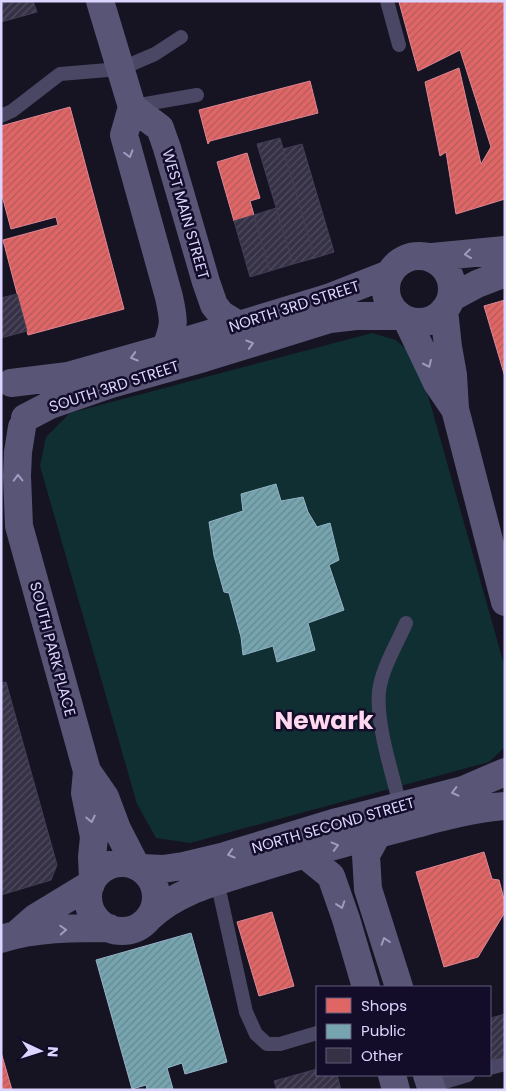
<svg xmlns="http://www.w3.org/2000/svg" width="506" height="1091" viewBox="0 0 506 1091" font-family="Poppins,sans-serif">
	<defs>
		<pattern id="shops-hatch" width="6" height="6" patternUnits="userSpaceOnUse" patternTransform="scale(1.25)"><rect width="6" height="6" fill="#e06666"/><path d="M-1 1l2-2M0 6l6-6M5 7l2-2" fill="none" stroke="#b15b5e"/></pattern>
		<pattern id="public-hatch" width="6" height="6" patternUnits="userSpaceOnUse" patternTransform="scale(1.25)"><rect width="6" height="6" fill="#76a5af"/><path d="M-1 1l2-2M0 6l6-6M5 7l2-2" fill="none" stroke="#668791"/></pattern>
		<pattern id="building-hatch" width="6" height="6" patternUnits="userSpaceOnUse" patternTransform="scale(1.25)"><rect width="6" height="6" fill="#363145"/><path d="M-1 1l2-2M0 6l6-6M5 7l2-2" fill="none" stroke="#524e61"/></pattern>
	</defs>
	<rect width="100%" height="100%" fill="#161323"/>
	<path fill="#102f32" d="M372 333 396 340 418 360 505 668V747L489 762 190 843 156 838 137 804 40 466 46 437 70 413Z"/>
	<path fill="url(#shops-hatch)" stroke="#df8794" d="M402 1H505V199L456 214 446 152 440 156 425 82 459 68 481 164 491 147 460 50 418 71 399 2Z
		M310 81 318 113 210 141 208 144 199 110Z
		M70 107 124 309 28 335 3 240 58 225 56 217 11 229 1 192V126Z
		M247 153 260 198 250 201 254 215 234 221 217 162Z
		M505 300V377L484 306Z
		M484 852 492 879 499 880 505 903V912L478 957 444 967 416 872Z
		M272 912 294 986 259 996 237 922Z
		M1 1052 12 1090H1Z"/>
	<path fill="url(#public-hatch)" stroke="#95b3c7" d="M276 484 281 501 303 497 308 512 317 527 330 523 339 560 329 565 344 610 308 623 315 650 277 662 273 646 243 655 241 637 229 593 224 592 214 556 209 522 243 511 241 494Z
		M191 933 227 1062 185 1074 182 1063 167 1068 173 1089 147 1090 146 1085 132 1089 96 960Z"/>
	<path fill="url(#building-hatch)" stroke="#433d57" d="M1 1H33L37 12 1 22Z
		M280 138 315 258 293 264 257 144Z
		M302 144 334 252 315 258 283 149Z
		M276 208 293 264 270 271 254 215Z
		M254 215 270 271 250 277 234 221Z
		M17 294 27 331 1 338V298Z
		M6 682 57 865 51 880 1 895V683Z
		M490 1014 491 1018 505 1014V1058L490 1062Z
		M317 1069V1075H337L341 1090H277L274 1081Z"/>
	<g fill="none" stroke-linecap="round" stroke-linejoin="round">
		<path stroke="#4a4764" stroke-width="14" d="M387 1 399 45
			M134 106 197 95
			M1 116 12 111 60 74 120 69 155 54 181 37
			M400 805C392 772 376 725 379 691 382 668 397 644 406 623
			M217 881 246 1012 256 1034 267 1044H280L317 1033
			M490 1068 505 1064
			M431 1086 468 1075"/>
		<path stroke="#585576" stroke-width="28" d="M132 107 160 128 167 148 206 282 214 305 221 314 237 324
			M386 289a33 33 0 1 1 66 0a33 33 0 1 1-66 0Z
			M432 257 505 250
			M451 298 477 284 505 273
			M444 310 448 347 453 375 455 409 505 602
			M407 320 437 383 454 408
			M166 347 328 298 389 274
			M11 383 68 376 160 350 166 347C175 325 174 320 169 297L124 135 132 107 100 1
			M25 418 50 405 111 384 204 358 330 319 356 316H399
			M22 427 18 452 17 476 19 526 87 771 85 793 94 837 92 857 93 879
			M87 771 105 797 117 829 136 866
			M377 835 366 855 368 889 399 987
			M304 854 331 876 346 919 366 987
			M88 897a34 34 0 1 1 68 0a34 34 0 1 1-68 0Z
			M141 868 163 869 183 866 225 856 337 822 463 790 505 772
			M150 917C177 891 215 882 250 871 293 857 337 845 382 833 422 823 463 809 505 806
			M18 933 35 918 91 884
			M1 939C35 928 74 928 109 928
			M392 1075 396 1090
			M427 1075 432 1090"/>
	</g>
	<defs><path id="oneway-chevron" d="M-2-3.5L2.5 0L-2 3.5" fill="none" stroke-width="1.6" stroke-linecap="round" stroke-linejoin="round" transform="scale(1.25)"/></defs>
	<g stroke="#a19bc1">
		<use href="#oneway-chevron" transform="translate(129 154) rotate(74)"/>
		<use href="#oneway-chevron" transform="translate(468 254) rotate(173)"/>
		<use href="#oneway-chevron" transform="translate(250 344) rotate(-17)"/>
		<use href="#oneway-chevron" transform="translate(134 357) rotate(164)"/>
		<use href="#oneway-chevron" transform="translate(428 364) rotate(65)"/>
		<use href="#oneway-chevron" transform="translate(18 478) rotate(-91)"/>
		<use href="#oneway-chevron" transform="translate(455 792) rotate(166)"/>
		<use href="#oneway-chevron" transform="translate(91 819) rotate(78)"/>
		<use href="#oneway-chevron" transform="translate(335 846) rotate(-15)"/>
		<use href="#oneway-chevron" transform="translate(231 854) rotate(164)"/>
		<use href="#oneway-chevron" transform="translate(341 905) rotate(71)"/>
		<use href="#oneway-chevron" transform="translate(63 930) rotate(-3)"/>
		<use href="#oneway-chevron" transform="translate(385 941) rotate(-108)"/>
	</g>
	<g text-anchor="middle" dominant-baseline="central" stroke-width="5" stroke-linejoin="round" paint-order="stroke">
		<g font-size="15" fill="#dcd5ff" stroke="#130d29">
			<text transform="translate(186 214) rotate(74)">WEST MAIN STREET</text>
			<text transform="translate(294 306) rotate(-18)">NORTH 3RD STREET</text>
			<text transform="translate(114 386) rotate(-18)">SOUTH 3RD STREET</text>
			<text transform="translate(53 649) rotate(75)">SOUTH PARK PLACE</text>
			<text transform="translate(333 825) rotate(-16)">NORTH SECOND STREET</text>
		</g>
		<g font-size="25" font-weight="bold" fill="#ffd7ee" stroke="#130d29">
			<text x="324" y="720">Newark</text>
		</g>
	</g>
	<rect width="506" height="1091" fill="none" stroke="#dcd5ff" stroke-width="5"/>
	<rect x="316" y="986" width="175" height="90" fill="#130d29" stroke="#635d7f"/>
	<rect x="326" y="998" width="25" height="15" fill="#e06666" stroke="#635d7f"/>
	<text x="361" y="1011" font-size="15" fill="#dcd5ff">Shops</text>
	<rect x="326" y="1024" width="25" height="15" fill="#76a5af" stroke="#635d7f"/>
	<text x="361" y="1036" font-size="15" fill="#dcd5ff">Public</text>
	<rect x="326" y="1048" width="25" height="15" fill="#363145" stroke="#635d7f"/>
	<text x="361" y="1061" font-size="15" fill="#dcd5ff">Other</text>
	<g transform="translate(40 1051) rotate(94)" stroke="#130d29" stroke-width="4" paint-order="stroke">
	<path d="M0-4L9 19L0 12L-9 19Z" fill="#dcd5ff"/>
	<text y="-8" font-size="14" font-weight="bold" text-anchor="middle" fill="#dcd5ff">N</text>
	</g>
</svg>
